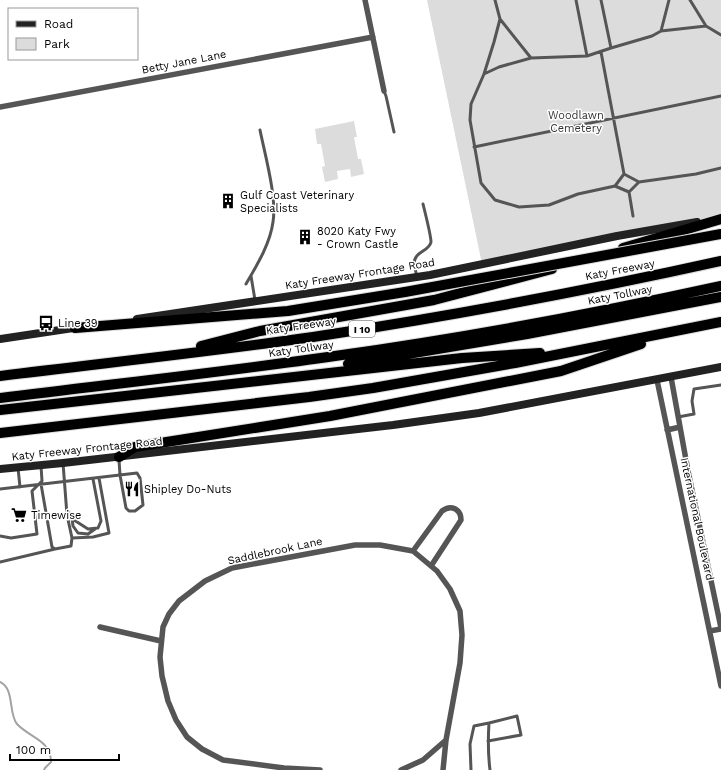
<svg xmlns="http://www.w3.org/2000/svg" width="721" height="770" viewBox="0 0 721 770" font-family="'Work Sans',sans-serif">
	<rect width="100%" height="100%" fill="#fff"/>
	<path fill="#dcdcdc" d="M427 0H721V218L482 264Z
		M354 121 357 137H354L358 159H361L364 174 351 177 350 169 337 171 338 179 325 182 322 167 325 166 321 144H317L315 129Z"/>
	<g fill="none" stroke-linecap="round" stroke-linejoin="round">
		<path stroke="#a3a3a3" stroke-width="2" d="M0 682C15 689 8 713 17 724 30 738 51 740 51 762L45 768 44 770"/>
		<defs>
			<path id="motorway" d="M623 248 721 219
				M75 328 288 311 405 292
				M201 346 260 331 434 300 552 269
				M348 364 527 334 721 297
				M0 376C104 363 209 352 313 337 450 316 586 291 721 261
				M0 398C112 384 224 372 335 356 464 338 593 314 721 286
				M0 410 462 358 540 353
				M0 433 309 397 373 388 515 363 721 322
				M119 457 135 447 330 416 561 371 641 344"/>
		</defs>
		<use href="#motorway" stroke="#dbdbdb" stroke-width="12"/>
		<path stroke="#555" stroke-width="3" d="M495 0 500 19 494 42 484 74 471 104 470 120 481 183 495 200 519 207 549 205 578 194 615 186 624 174 639 182 696 174 721 168
			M576 0 587 56
			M601 0 611 48
			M690 0 706 26 721 35
			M500 19 531 58
			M661 31 669 0
			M601 52 624 174
			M484 74 499 67 531 58 587 56 611 48 652 36 661 31 706 26
			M384 91 386 96 394 132
			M474 147 721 96
			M615 186 629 192
			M633 216 629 192 639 182
			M251 276 255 300
			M417 277C416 273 415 268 414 264 414 251 429 252 431 242 431 236 425 212 423 204
			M246 284C257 265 270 244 273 222 277 197 265 155 260 130
			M678 417 694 414 692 401 694 389 721 385
			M63 463 67 515 72 538 93 537 109 533 99 478
			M18 468 20 487
			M41 484 52 547 55 549 71 546 72 538
			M0 489C46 484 91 478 137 473L140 478 143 505 135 511H129L126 508 120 475 119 460
			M68 511 74 520 88 529 98 528 101 521 93 479
			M72 518 73 526 78 533 88 534 95 529
			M0 536 11 538 37 534 32 491 42 481 41 466
			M0 562 55 549
			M488 741 521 735 517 716 489 723C488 738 488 754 490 770
			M471 770 470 744 474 726 489 723"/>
		<path stroke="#555" stroke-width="5.5" d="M365 0 384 91
			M0 107 373 37
			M671 377 688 471 721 628
			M657 380 721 686
			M667 430 680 427
			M413 551 442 511C451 504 461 509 461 520L431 566
			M100 627 161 641
			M710 631 721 629
			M320 770 284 768 223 760 202 749 187 737 176 720 168 701 162 676 160 657 163 627 169 614 179 601 205 581 232 568 355 545H380L413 551 437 571 450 589 460 611 462 635 460 663 446 740 443 770
			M401 770 423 760 446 740"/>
		<path stroke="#222" stroke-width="8" d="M137 319 430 275 617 236 697 222
			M0 339 80 327
			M0 469 63 463 393 425 479 413 721 367"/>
		<use href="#motorway" stroke="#000" stroke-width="10"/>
		<defs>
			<path id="motorway-bridge" d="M405 292 721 234"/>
		</defs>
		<use href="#motorway-bridge" stroke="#dbdbdb" stroke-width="12" stroke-linecap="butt"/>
		<use href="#motorway-bridge" stroke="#000" stroke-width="10"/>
	</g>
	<defs>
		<symbol id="building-bare" viewBox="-9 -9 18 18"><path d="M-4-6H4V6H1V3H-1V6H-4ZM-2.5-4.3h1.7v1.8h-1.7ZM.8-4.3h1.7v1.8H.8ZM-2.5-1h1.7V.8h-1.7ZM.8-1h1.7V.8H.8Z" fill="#000" stroke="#fff" stroke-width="2.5" paint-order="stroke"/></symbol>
		<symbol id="bus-bare" viewBox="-9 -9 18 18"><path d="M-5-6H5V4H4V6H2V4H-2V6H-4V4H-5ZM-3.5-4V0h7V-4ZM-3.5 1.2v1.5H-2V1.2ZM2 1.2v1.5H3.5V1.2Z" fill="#000" stroke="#fff" stroke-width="2.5" paint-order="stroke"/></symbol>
		<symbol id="restaurant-bare" viewBox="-9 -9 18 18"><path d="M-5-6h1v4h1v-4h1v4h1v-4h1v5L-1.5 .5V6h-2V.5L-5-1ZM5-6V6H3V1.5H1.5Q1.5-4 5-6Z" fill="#000" stroke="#fff" stroke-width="2.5" paint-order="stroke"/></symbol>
		<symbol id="supermarket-bare" viewBox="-9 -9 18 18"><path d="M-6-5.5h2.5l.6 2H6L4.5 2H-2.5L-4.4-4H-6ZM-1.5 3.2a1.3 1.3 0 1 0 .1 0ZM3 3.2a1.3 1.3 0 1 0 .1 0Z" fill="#000" stroke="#fff" stroke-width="2.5" paint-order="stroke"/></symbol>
	</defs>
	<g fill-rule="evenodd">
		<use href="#building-bare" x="217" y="190" width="22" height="22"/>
		<use href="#building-bare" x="294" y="226" width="22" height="22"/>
		<use href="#bus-bare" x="35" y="312" width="22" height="22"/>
		<use href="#restaurant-bare" x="121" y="478" width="22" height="22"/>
		<use href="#supermarket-bare" x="8" y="504" width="22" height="22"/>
	</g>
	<g text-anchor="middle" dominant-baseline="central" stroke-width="3" stroke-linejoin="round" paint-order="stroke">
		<rect fill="#fff" stroke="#4c4c4c" stroke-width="1" x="349" y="321" width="26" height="16" rx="3"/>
		<g font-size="10" font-weight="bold" fill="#000">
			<text x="362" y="329">I 10</text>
		</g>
		<g font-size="11" fill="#000" stroke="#fff">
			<text transform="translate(184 62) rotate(-11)">Betty Jane Lane</text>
			<text transform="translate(620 270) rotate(-11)">Katy Freeway</text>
			<text transform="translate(360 274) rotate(-9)">Katy Freeway Frontage Road</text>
			<text transform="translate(620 295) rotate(-11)">Katy Tollway</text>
			<text transform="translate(301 326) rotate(-8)">Katy Freeway</text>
			<text transform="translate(301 349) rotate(-8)">Katy Tollway</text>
			<text transform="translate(87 449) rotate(-6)">Katy Freeway Frontage Road</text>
			<text transform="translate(697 519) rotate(78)">International Boulevard</text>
			<text transform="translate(275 551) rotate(-12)">Saddlebrook Lane</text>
		</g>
		<g font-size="11" fill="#333" stroke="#fff">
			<text x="576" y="115">Woodlawn<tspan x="576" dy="13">Cemetery</tspan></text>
		</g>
		<g font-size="11" fill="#000" stroke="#fff" text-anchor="start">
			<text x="240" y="195">Gulf Coast Veterinary<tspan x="240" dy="13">Specialists</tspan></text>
			<text x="317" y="231">8020 Katy Fwy<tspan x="317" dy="13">- Crown Castle</tspan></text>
			<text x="58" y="323">Line 39</text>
			<text x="144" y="489">Shipley Do-Nuts</text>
			<text x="31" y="515">Timewise</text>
		</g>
	</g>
	<rect x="8" y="8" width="130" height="52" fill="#ffffff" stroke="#999999"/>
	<rect x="16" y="21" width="20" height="6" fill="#222222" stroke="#999999"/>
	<text x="44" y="28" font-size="12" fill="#000000">Road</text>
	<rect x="16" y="38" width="20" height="12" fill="#dcdcdc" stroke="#999999"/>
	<text x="44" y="48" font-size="12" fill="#000000">Park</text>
	<path d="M10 754v6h109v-6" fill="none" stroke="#000000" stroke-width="2"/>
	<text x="16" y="754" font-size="12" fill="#000000" stroke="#ffffff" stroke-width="3" paint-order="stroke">100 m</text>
</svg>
